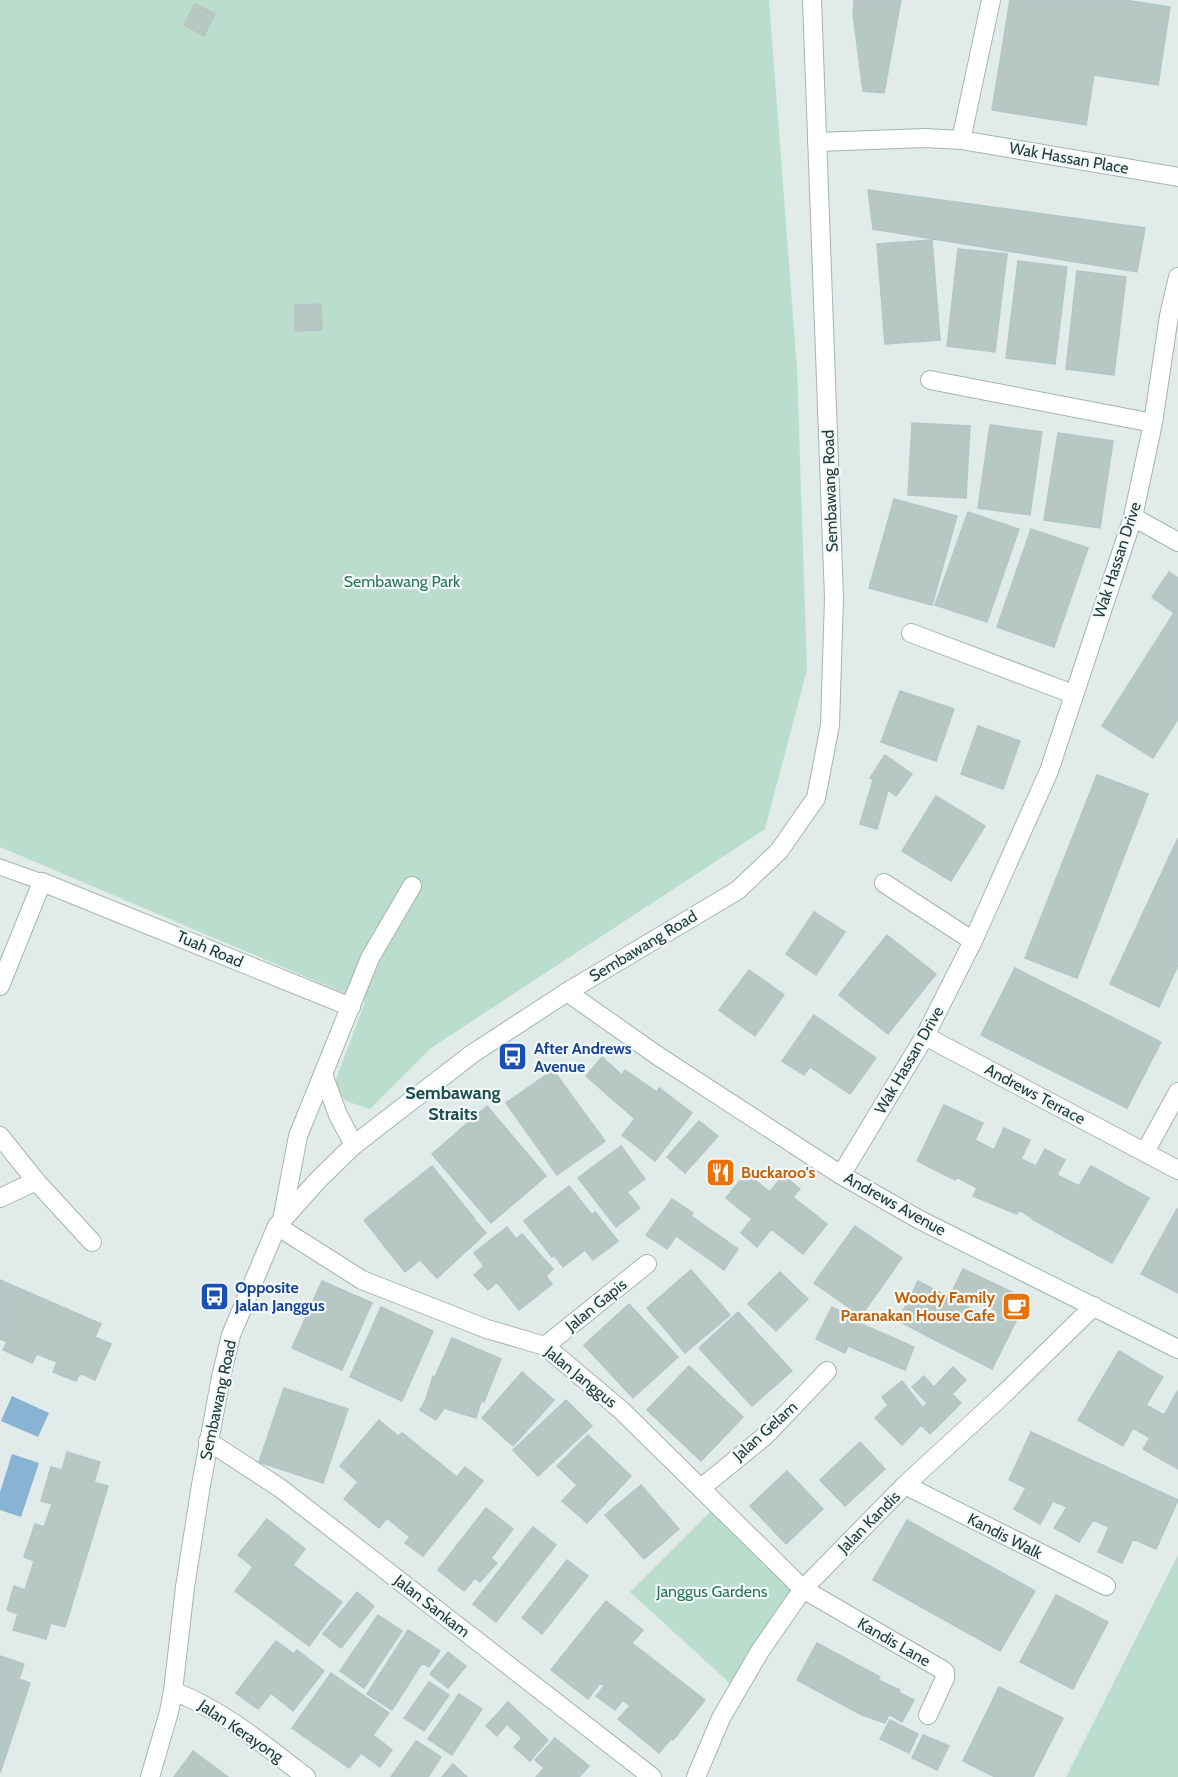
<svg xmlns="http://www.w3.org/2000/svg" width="1178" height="1777" viewBox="0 0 1178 1777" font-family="Cabin,sans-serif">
	<rect width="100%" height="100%" fill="#e1ecea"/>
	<path fill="#baddcd" d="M0 0H769L797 369 807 670 765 829 431 1048 370 1109 346 1101 333 1087 365 1002 0 847Z
		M715 1507 735 1527 763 1565 799 1589 746 1654 735 1688 630 1592Z
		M1178 1555V1777H1066Z"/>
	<path fill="#89b3d2" d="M12 1396 49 1413 38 1437 1 1421Z
		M12 1454 39 1463 21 1517 0 1510V1492Z"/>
	<path fill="#b7c7c4" stroke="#b4c6c3" stroke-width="1.5" d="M854 0H901L884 93 863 91 853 14Z
		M1010 0H1124L1170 7 1158 85 1094 75 1086 125 992 110Z
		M195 4 215 14 204 36 184 25Z
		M868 190 1145 228 1137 272 873 229Z
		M932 240 940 340 885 344 877 244Z
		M958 249 1007 254 995 352 947 346Z
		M1018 261 1067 267 1055 364 1006 358Z
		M1077 271 1126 277 1114 375 1066 369Z
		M321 304 322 330 295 331V305Z
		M912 423 970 426 966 498 908 495Z
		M990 425 1042 432 1030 515 978 508Z
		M1058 433 1113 441 1100 528 1044 520Z
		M894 499 957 516 932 605 869 588Z
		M968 512 1019 529 987 622 935 605Z
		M1031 529 1088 548 1054 647 997 627Z
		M1169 572 1178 578V719L1153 758 1102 726 1174 613 1152 597Z
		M900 691 954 709 936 761 881 742Z
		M978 726 1020 741 1003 789 961 774Z
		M885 755 912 774 896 796 888 790 877 829 860 824 873 780 870 778Z
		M1097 775 1148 794 1077 978 1025 958Z
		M936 796 985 826 951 881 902 851Z
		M1178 838V965L1159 1007 1110 984Z
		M814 912 845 932 816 975 786 954Z
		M887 935 936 974 888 1034 839 995Z
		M1015 968 1161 1042 1127 1108 981 1035Z
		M749 970 784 995 755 1036 719 1010Z
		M814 1015 876 1058 850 1094 810 1067 804 1075 782 1061Z
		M602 1057 622 1075 625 1070 657 1092 659 1088 692 1113 655 1161 622 1135 635 1119 586 1076Z
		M553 1070 605 1141 557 1175 506 1103Z
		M944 1105 983 1123 975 1140 994 1150 1004 1128 1030 1140 1021 1159 1036 1166 1045 1149 1065 1160 1057 1175 1079 1186 1091 1166 1149 1198 1112 1263 1032 1219V1218L1019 1210 1017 1214 973 1196 977 1188 957 1177 955 1180 917 1161Z
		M487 1106 546 1176 491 1223 432 1154Z
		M699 1121 718 1136 685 1173 667 1157Z
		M621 1146 645 1179 627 1192 640 1208 616 1227 578 1178Z
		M432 1166 474 1218H473L486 1233 437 1278 420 1260 405 1272 364 1220Z
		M746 1173 770 1192 783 1175 800 1189 793 1197 827 1224 803 1254 771 1229 757 1247 741 1233 752 1219 726 1198Z
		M569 1186 592 1215 595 1212 618 1241 593 1260 585 1250 563 1267 554 1255 552 1257 524 1221Z
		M672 1199 693 1213 691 1216 738 1249 724 1270 676 1236 667 1249 646 1235Z
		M1177 1209H1178V1293L1141 1274Z
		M855 1226 902 1258 861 1316 814 1283Z
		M507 1227 516 1239 522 1234 553 1269 546 1276 552 1284 519 1310 497 1282 488 1290 474 1275 484 1266 474 1253Z
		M963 1269 1027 1299 992 1369 898 1321 918 1281 992 1319 997 1311 953 1290Z
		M691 1270 730 1315 685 1353 647 1308Z
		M780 1272 808 1299 776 1331 748 1304Z
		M0 1280 101 1324 95 1337 111 1344 95 1380 80 1373 76 1381 53 1372 57 1362 37 1354 32 1363 3 1350 7 1342 0 1339Z
		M322 1281 372 1303 342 1370 292 1348Z
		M629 1304 678 1357 633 1398 584 1345Z
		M381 1307 433 1331 402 1401 350 1377Z
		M832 1307 860 1321 859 1323 914 1347 905 1370 848 1346 845 1353 816 1339Z
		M738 1312 792 1371 752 1406 699 1348Z
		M452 1338 501 1359 484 1402 481 1401 476 1418 444 1408 436 1420 420 1410 425 1402 433 1376 435 1377Z
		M1119 1351 1163 1377 1146 1405 1164 1415 1178 1390V1469L1143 1449 1150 1438 1133 1428 1123 1446 1078 1420Z
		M689 1366 743 1417 701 1461 647 1410Z
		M953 1367 966 1380 952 1394 961 1403 930 1434 921 1425 902 1445 875 1418 888 1405 882 1397 902 1381 923 1408 927 1403 912 1387 924 1376 938 1392 940 1391 935 1386Z
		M522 1372 554 1400 513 1446 482 1418Z
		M284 1388 348 1409 323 1483 259 1462Z
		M566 1400 592 1426 538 1476 513 1450Z
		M379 1420 398 1436 402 1433 457 1477 465 1467 483 1481 423 1556 405 1543 410 1537 387 1518 379 1528 344 1499 358 1482 340 1466Z
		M1031 1432 1178 1500 1156 1549 1133 1539 1122 1563 1098 1552 1109 1527 1093 1520 1079 1542 1054 1528 1067 1507 1053 1501 1040 1524 1014 1509 1026 1488 1009 1480Z
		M588 1435 631 1476 587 1523 562 1501 577 1485 557 1466Z
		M860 1442 885 1469 845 1506 820 1480Z
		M67 1452 100 1462 94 1482 108 1486 65 1627 51 1623 46 1639 13 1630 18 1614 7 1610 14 1586 25 1590 34 1561 24 1557 35 1524 44 1527 52 1504 41 1501 51 1467 62 1470Z
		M787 1471 823 1509 786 1544 750 1506Z
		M641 1485 679 1529 644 1559 605 1515Z
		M486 1508 513 1529 491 1558 497 1563 480 1582 475 1578 464 1591 438 1570Z
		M267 1519 305 1549 293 1565 342 1602 309 1646 235 1591 253 1567 238 1555Z
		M907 1520 1035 1591 1000 1651 873 1580Z
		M533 1527 556 1545 496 1622 473 1604Z
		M567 1560 588 1576 542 1634 522 1618Z
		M357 1592 374 1606 341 1648 323 1634Z
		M1056 1595 1108 1622 1073 1689 1020 1662Z
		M606 1601 643 1630 632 1643 705 1700 673 1740 671 1739 659 1753 618 1719 630 1706 623 1700 615 1710 596 1696 604 1686 600 1683 588 1699 551 1670Z
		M378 1615 402 1631 364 1688 340 1671Z
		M408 1630 440 1651 429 1667 422 1663 392 1710 367 1694Z
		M276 1641 294 1654 297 1650 324 1671 293 1711 271 1693 258 1709 236 1693Z
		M817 1643 880 1677 878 1680 900 1690 898 1692 914 1700 902 1722 889 1714 885 1723 860 1714 797 1680Z
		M448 1652 466 1666 448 1688 430 1674Z
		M0 1656 24 1664 19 1679 30 1683 0 1773Z
		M331 1673 389 1713 373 1735 392 1750 380 1767 361 1753 349 1768 292 1728Z
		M429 1682 449 1695 424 1731 404 1718Z
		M999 1687 1063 1718 1033 1777H995L963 1761Z
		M459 1694 482 1709 452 1755 428 1739Z
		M508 1702 548 1740 530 1761 514 1747 522 1738 507 1724 497 1736 486 1726Z
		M890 1720 918 1734 909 1753 880 1739Z
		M923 1735 949 1746 937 1770 912 1758Z
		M555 1738 589 1766 579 1777H536L544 1768 535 1760Z
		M416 1741 441 1757 428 1777H391Z
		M193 1751 228 1777H174Z
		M453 1764 467 1777H442Z"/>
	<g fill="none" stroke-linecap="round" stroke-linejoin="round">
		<defs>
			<path id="service" d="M0 867 42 882"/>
			<path id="minor" d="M961 140 991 0
				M817 142 925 138 961 140 1178 177
				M930 380 1153 423
				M1133 517 1178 542
				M911 633 1073 694
				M884 883 973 941
				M0 986 42 882 351 1007
				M567 992 658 1056 841 1175 920 1220 1178 1349
				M925 1036 1178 1170
				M323 1074 338 1115 354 1145
				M0 1136 36 1181 92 1242
				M1145 1152 1178 1092
				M841 1175 925 1036 973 941 1049 771 1133 517 1153 423 1169 316 1178 277
				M0 1198 36 1181
				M282 1220 298 1136 370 958 412 886
				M277 1226 362 1280 487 1329 545 1346 621 1410 803 1589 941 1669 945 1672V1678L928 1715
				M545 1346 647 1264
				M208 1441 280 1488 652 1777
				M905 1485 1106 1586
				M701 1488 765 1436 827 1371
				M173 1691C223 1710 264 1745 306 1777
				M696 1777 721 1718 760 1651 803 1589 905 1485 1004 1394 1094 1306"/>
			<path id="tertiary" d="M150 1777 169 1712 173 1691 185 1587 201 1485 221 1377 231 1335 277 1226 318 1180 354 1145 472 1054 567 992 738 890 779 851 816 798 830 725 834 598 812 0"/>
		</defs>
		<use href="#service" stroke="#a4b4b3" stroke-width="17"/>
		<use href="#minor" stroke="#a4b4b3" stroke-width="20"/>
		<use href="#tertiary" stroke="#a4b4b3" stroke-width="20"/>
		<use href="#service" stroke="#fff" stroke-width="15"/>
		<use href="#minor" stroke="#fff" stroke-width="18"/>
		<use href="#tertiary" stroke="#fff" stroke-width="18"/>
	</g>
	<defs>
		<symbol id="bus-square" viewBox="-11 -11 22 22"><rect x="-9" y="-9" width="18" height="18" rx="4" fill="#1a4fb4" stroke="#f2f9f7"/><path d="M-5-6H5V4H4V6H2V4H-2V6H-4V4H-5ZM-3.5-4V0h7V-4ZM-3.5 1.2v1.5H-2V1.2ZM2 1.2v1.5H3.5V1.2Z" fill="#fff"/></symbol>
		<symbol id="restaurant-square" viewBox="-11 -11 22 22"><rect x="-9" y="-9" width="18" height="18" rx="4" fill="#e8710a" stroke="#f2f9f7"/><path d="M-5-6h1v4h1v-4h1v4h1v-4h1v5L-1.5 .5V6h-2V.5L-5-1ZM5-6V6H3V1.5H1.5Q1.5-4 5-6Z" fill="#fff"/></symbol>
		<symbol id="cafe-square" viewBox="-11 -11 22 22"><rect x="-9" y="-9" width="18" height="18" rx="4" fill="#e8710a" stroke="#f2f9f7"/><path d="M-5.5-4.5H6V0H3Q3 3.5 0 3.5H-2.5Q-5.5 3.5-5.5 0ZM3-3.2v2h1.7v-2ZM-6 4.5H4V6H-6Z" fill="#fff"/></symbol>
	</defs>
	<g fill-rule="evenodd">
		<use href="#bus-square" x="496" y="1040" width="33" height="33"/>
		<use href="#restaurant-square" x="704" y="1156" width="33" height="33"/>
		<use href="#bus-square" x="198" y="1280" width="33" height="33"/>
		<use href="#cafe-square" x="1000" y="1290" width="33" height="33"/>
	</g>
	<g text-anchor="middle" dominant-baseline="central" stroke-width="4.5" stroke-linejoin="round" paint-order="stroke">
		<g font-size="16" fill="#213d3d" stroke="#f2f9f7">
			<text transform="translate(1069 158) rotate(10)">Wak Hassan Place</text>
			<text transform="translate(830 491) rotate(-92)">Sembawang Road</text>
			<text transform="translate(1117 560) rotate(-72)">Wak Hassan Drive</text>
			<text transform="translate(643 946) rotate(-31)">Sembawang Road</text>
			<text transform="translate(210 949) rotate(23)">Tuah Road</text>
			<text transform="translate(909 1060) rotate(-60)">Wak Hassan Drive</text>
			<text transform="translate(1035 1094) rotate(28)">Andrews Terrace</text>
			<text transform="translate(895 1204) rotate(29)">Andrews Avenue</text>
			<text transform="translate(596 1305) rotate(-39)">Jalan Gapis</text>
			<text transform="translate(581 1377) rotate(39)">Jalan Janggus</text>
			<text transform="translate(218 1400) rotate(-78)">Sembawang Road</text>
			<text transform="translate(765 1431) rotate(-42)">Jalan Gelam</text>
			<text transform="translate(869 1522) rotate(-45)">Jalan Kandis</text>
			<text transform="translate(1005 1536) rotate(27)">Kandis Walk</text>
			<text transform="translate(432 1606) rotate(38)">Jalan Sankam</text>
			<text transform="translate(894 1642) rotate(30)">Kandis Lane</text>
			<text transform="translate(241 1731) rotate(34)">Jalan Kerayong</text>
		</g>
		<g font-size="16" fill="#2b745c" stroke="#f2f9f7">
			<text x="402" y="581">Sembawang Park</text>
			<text x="712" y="1591">Janggus Gardens</text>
		</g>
		<g font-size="16" font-weight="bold" fill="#164399" stroke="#f2f9f7" text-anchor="start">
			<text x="534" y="1048">After Andrews<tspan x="534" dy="18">Avenue</tspan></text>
			<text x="235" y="1287">Opposite<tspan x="235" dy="18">Jalan Janggus</tspan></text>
		</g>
		<g font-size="16" font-weight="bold" fill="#c56008" stroke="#f2f9f7" text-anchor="start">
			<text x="741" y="1172">Buckaroo's</text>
			<text x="995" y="1297" text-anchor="end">Woody Family<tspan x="995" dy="18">Paranakan House Cafe</tspan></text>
		</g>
		<g font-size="18" font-weight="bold" fill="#1d4e4f" stroke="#f2f9f7">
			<text x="453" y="1093">Sembawang<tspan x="453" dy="21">Straits</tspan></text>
		</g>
	</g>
</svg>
